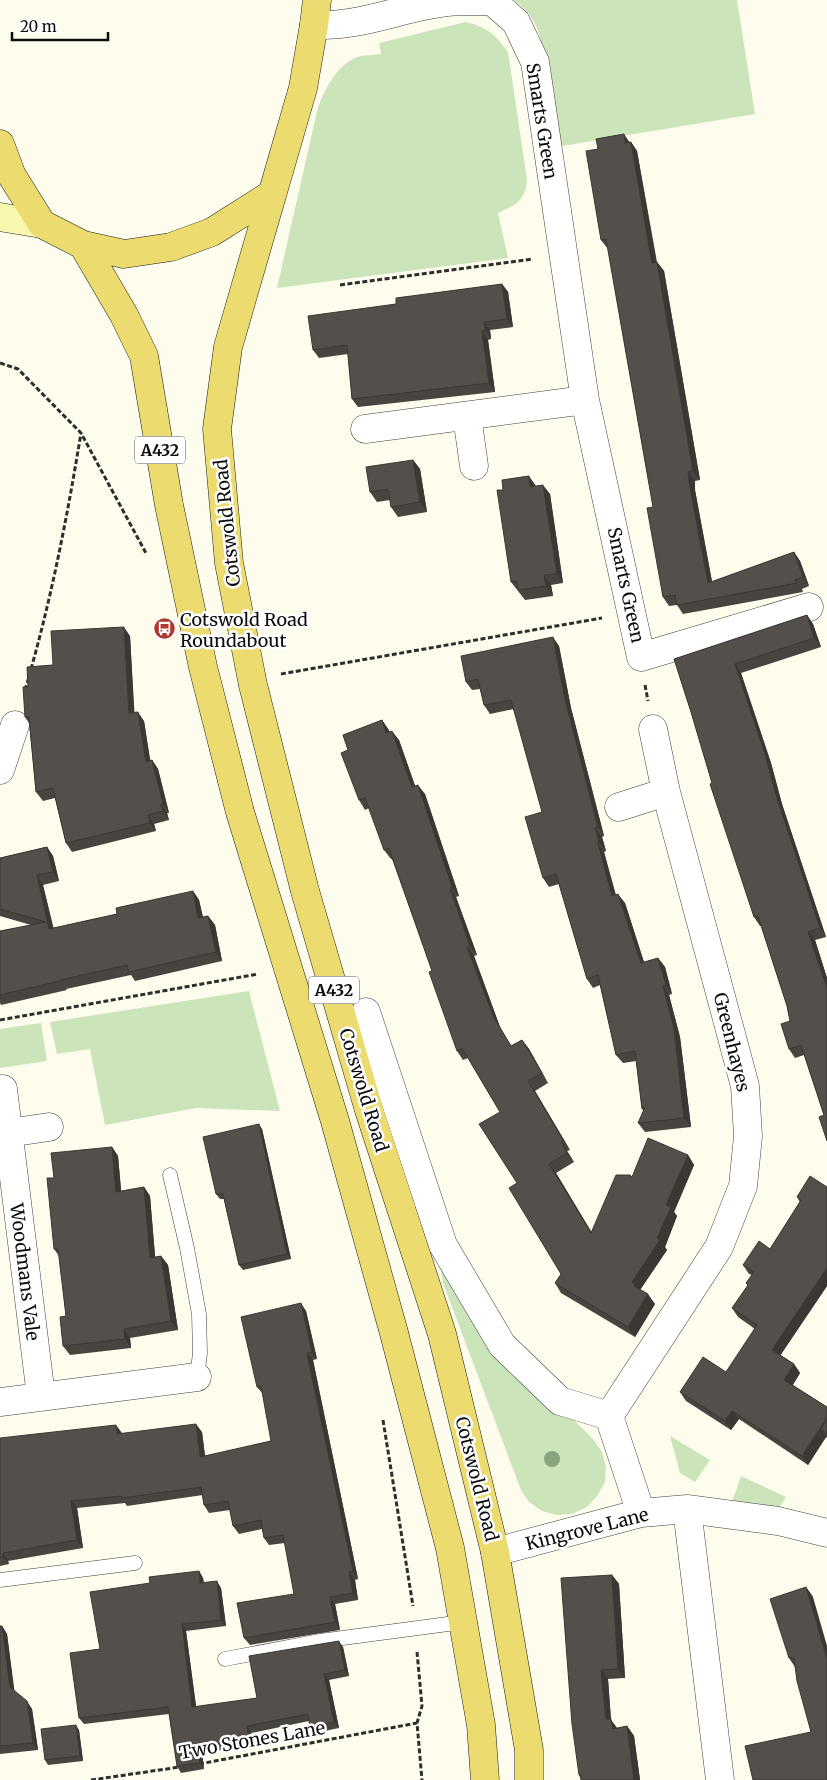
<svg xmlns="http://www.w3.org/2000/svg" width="827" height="1780" viewBox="0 0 827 1780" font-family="Merriweather,serif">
	<rect width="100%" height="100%" fill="#fdfced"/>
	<path fill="#cbe4ba" d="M514 0H737L755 114 556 147C552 112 550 59 536 26 531 15 524 7 514 0Z
		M466 22C489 28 494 34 508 52L527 180C525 201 516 205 498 213L508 258 277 288 318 107C326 87 338 62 361 56 367 55 374 55 381 54L379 43Z
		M249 991 280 1111 196 1108 105 1125 90 1049 57 1054 50 1022Z
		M41 1023 47 1061 0 1068V1029Z
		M438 1253 509 1362 580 1426 593 1439 602 1452 606 1467 605 1482 597 1496 587 1507 572 1514 557 1515 542 1511 529 1502 521 1490 443 1283Z
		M670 1436 710 1460 695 1482 680 1473Z
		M741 1476 786 1497 778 1510 732 1502Z"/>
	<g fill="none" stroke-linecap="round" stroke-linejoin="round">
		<defs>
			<path id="lane" d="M170 1175 187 1248 199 1314 200 1353 197 1377
				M0 1580 135 1563
				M225 1659 320 1641 463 1622"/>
			<path id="street" d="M314 25C360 27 397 9 441 3 457 0 475 2 492 1L516 22 535 62 585 400 641 657 809 607
				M467 416 474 466
				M365 429 585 400
				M0 770 15 725
				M619 807 666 792
				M366 1012 443 1245 502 1345 560 1401 609 1416 641 1513
				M3 1089 41 1396
				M8 1133 49 1127
				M0 1402 197 1377
				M609 1416 719 1247 743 1186 748 1136 745 1086 666 792 653 729
				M687 1509 720 1780
				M495 1552 641 1513 687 1509 778 1521 827 1533"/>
			<path id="secondary" d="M0 217 42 224"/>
			<path id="primary" d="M317 0 314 25 303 88 228 347 217 429 229 563 253 685 305 891 369 1110 442 1334 495 1552 529 1750V1780
				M0 144 12 176 42 224 83 245 124 254 171 247 212 232 272 194
				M83 245 124 315 144 356 169 505 203 667 240 812 335 1121 394 1333 450 1548 481 1725 485 1780"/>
		</defs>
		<use href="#lane" stroke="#3f3f3f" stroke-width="15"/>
		<use href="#street" stroke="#3f3f3f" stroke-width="29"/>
		<use href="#secondary" stroke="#2e2e2e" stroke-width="29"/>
		<use href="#primary" stroke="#1d1d1d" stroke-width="29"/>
		<path stroke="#2e2e2e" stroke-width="3" stroke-dasharray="5 2.5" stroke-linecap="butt" d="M340 285 533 259
			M0 363 18 369 81 433 147 555
			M31 669C53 591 68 512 81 433
			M281 674 602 618
			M645 685 648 701
			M25 690 29 677
			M0 1020 258 974
			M383 1420 413 1606
			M417 1652 422 1706 417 1723 422 1780
			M199 1764 417 1723
			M91 1780 180 1767"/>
		<use href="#lane" stroke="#fff" stroke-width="14"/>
		<use href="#street" stroke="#fff" stroke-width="28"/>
		<use href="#secondary" stroke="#f7f7ae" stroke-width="28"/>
		<use href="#primary" stroke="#ecdb6f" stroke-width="28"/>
	</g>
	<circle fill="#88a57e" cx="552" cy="1459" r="8"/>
	<path fill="#484440" d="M631 142 637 151 657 262 664 271 700 480 695 481V490L712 582 794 552 800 561 809 586 802 589 803 592 683 614 677 605 669 606 663 597 653 507 608 249 601 240 598 149Z
		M502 284 508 292 513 327 490 330 491 339 488 340 495 392 358 407 352 399 348 354 319 358 313 350Z
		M413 460 420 469 427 512 398 517 391 507 390 500 377 502 370 492Z
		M536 486 550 494 563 583 551 585 553 596 525 600 511 582Z
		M807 615 813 624 821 647 741 673 771 763 782 804 826 937 815 940 827 978V1141L824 1115 804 1055 795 1058 789 1049 790 1021 787 1006 761 926H760L754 917 712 783 691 712 674 659Z
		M130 636 134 712 144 721 150 761 152 760 158 769 169 813H167L169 820 154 824 156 831 72 852 66 843 55 798 43 801 36 792 29 723 25 717 28 687 53 665Z
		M559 646 571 708 604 836 602 837 606 851 604 852 616 895 625 903 644 962 658 958 665 967 672 994 669 995 680 1037 691 1127 645 1132 638 1123 644 1111 642 1109 636 1061 623 1063 616 1055 600 985 593 988 587 979 559 884 549 887 543 878 542 812 514 709 490 714 484 705 480 689 472 690 466 682Z
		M382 720 389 732 399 740 415 786 425 794 459 896 456 897 477 955 474 956 500 1027 511 1046 522 1040 529 1049 548 1083 535 1091 570 1150 567 1151 574 1162 556 1173 592 1233 632 1177 688 1155 694 1165 674 1212 677 1216 665 1247 667 1250 640 1290 655 1304 635 1337 561 1293 555 1283 561 1274 517 1183 500 1112 468 1058 463 1060 457 1051 432 971 392 859H391L384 850 369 808 365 810 359 800 348 750Z
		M47 847 53 856 59 881 43 885 53 928 117 914 193 891 199 900 203 917 208 916 215 925 222 961 135 981 131 975 66 989 67 990 1 1005 0 1003V931L31 925 0 916V858Z
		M262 1129 291 1259 243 1270 239 1265 224 1199H220L216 1194Z
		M112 1147 118 1156 121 1191 144 1187 150 1196 155 1257 161 1256 168 1265 178 1330 130 1338 131 1348 70 1355 63 1346 66 1316 59 1256 54 1249V1178Z
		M827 1187V1286L780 1355 794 1364 800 1373 793 1385 827 1407V1438L826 1437 808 1465 739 1419 731 1430 686 1401 680 1392 726 1372 755 1329 738 1317 732 1308 748 1286 746 1283 752 1275 749 1274 743 1265 770 1249 800 1202 797 1197Z
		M306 1311 317 1359 313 1360 358 1579 355 1580 358 1600 335 1604 340 1630 250 1645 244 1638 294 1594 285 1543 269 1545 264 1538 262 1529 239 1534 233 1526 230 1510 209 1513 204 1505 203 1495 127 1506 125 1503 77 1508 83 1548 8 1561 9 1564 0 1566V1438L122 1434 202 1432 205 1456 271 1441 263 1394 257 1387Z
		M199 1571 203 1578 204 1583 221 1588 226 1626 186 1631 196 1707 257 1698 343 1647 349 1676 329 1680 339 1728 315 1733 310 1727 309 1721 251 1733 253 1745 202 1753 204 1769 181 1773 177 1766 169 1714 84 1724 79 1718 100 1649 150 1583Z
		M612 1575 619 1584 625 1678 608 1679 611 1720 617 1728 627 1726 634 1736 640 1780H581L579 1775Z
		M806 1587 813 1597 811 1732 795 1667 789 1658Z
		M0 1624V1626H2L7 1634 14 1691 32 1709 38 1750 0 1754Z
		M79 1730 83 1761 48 1765 45 1760Z"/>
	<path fill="#3b3734" d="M624 134 630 143H625Z
		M631 142 637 151 658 272 652 263Z
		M657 262 664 271 700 480 693 471Z
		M502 284 508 292 513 327 507 319Z
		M484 322 490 330 491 339 485 330Z
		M482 331 488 340 495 392 489 383Z
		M413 460 420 469 427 512 420 502Z
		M688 472 695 481V490L714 592 708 583 689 481Z
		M529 476 536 486 530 487Z
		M543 485 550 494 563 583 557 574Z
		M794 552 800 561 809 586 803 577Z
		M544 575 551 585 553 596 546 586Z
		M807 615 813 624 821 647 814 638Z
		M124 627 130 636 135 722 129 713Z
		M553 637 559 646 571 708 604 836 598 827 565 699Z
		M735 664 741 673 771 763 782 804 826 937 820 928 776 795Z
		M138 712 144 721 152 771 146 762Z
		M382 720 389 730 393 742 386 733Z
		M392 731 399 740 419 797 412 787Z
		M152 760 158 769 169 813 163 804Z
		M418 785 425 794 459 896 452 887Z
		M161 804 167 813 169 820 163 811Z
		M148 815 154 824 156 831 150 823Z
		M595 828 602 837 606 851 599 842Z
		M598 843 604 852 618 905 612 896Z
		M47 847 53 856 59 881 53 872Z
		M37 875 43 885 56 938 49 929Z
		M450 888 456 897 477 955 470 946Z
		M193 891 199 900 205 927 198 918Z
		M618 894 625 903 647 972 641 963Z
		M208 916 215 925 222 961 216 952Z
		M808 932 815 940 827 978V988Z
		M467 947 474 956 500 1027 517 1056 511 1046 494 1018Z
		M658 958 665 967 672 994 666 985Z
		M663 986 669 995 680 1037 691 1127 684 1118Z
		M522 1040 529 1049 548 1083 542 1073Z
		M528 1081 535 1091 570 1150 563 1140Z
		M259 1124 262 1129 291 1259 287 1254Z
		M561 1142 567 1151 574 1162 567 1153Z
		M112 1147 118 1156 122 1200 116 1192Z
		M688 1155 694 1165 674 1212 677 1216 665 1247 667 1250 640 1290 634 1286 632 1282 657 1238 666 1205Z
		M549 1164 556 1173 598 1243 591 1233Z
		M144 1187 150 1196 156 1267 150 1258Z
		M161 1256 168 1265 178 1330 171 1321Z
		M827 1268V1286L778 1359 772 1350Z
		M648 1294 655 1304 635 1337 628 1327Z
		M301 1303 306 1311 317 1359 312 1352Z
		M124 1329 130 1338 131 1348 125 1339Z
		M307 1353 313 1360 358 1579 353 1571Z
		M794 1364 800 1373 790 1389 784 1380Z
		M732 1411 739 1419 731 1430 725 1421Z
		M827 1418 821 1429 826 1437 808 1465 802 1456Z
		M196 1424 202 1432 206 1464 200 1457Z
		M116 1425 122 1433 123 1442 117 1434Z
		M71 1501 77 1508 83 1548 77 1540Z
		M3 1553 8 1561 9 1564 3 1557Z
		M199 1571 203 1578 204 1590 200 1583Z
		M349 1572 355 1580 358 1600 353 1593Z
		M612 1575 619 1584 625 1678 618 1669Z
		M217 1581 221 1588 226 1626 221 1620Z
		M806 1587 813 1597 827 1646V1659Z
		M330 1597 335 1604 340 1630 335 1622Z
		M182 1624 186 1631 197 1713 192 1707Z
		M2 1626 7 1634 15 1695 10 1687Z
		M339 1641 343 1647 349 1676 345 1670Z
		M601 1670 608 1679 611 1720 617 1728 619 1738 606 1719Z
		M324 1674 329 1680 339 1728 334 1722Z
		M27 1701 32 1709 38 1750 33 1743Z
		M76 1725 79 1730 83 1761 80 1756Z
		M247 1726 251 1733 253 1745 249 1739Z
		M627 1726 634 1736 640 1780H634Z
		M197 1747 202 1753 204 1769 200 1763Z"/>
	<path fill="#544f4a" stroke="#3b3734" d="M624 134 625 143 631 142 652 263 657 262 693 471 688 472 689 481 708 583 794 552 803 577 795 580 797 583 677 605 675 595 663 597 647 508 653 507 606 239 601 240 586 151 598 149 596 139Z
		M502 284 507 319 484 322 485 330 482 331 489 383 352 399 347 345 313 350 308 316 396 304V298Z
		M413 460 420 502 391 507 388 489 370 492 366 467Z
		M529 476 530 487 543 485 557 574 544 575 546 586 518 590 517 581 511 582 497 490H503L502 480Z
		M807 615 814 638 735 664 765 754 776 795 820 928 808 932 827 988V1141L819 1117 824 1115 801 1045 789 1049 781 1024 790 1021 787 1006 758 916 754 917 710 784 712 783 691 712 674 659Z
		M124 627 129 713 138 712 146 762 152 760 163 804H161L163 811 148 815 150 823 66 843 53 788 36 792 29 717H25L23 687H28L27 667 53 665 51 631Z
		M553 637 565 699 598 827 595 828 599 842 598 843 612 896 618 894 641 963 658 958 666 985 663 986 674 1028 684 1118 638 1123 645 1107 642 1109 635 1051 616 1055 598 975 587 979 556 874 543 878 525 817 542 812 511 700 484 705 478 679 466 682 461 656Z
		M382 720 386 733 392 731 412 787 418 785 452 887 450 888 470 946 467 947 494 1018 511 1046 522 1040 542 1073 528 1081 563 1140 561 1142 567 1153 549 1164 591 1233 616 1175H630L632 1177 648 1138 688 1155 666 1205 671 1207 657 1238 660 1240 632 1282 635 1284 634 1286 648 1294 628 1327 555 1283 561 1274 509 1188 517 1183 479 1124 500 1112 462 1048 457 1051 429 972 432 971 389 848 384 850 365 798 359 800 341 753 348 750 343 735Z
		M47 847 53 872 37 875 49 929 117 914 116 908 193 891 198 918 208 916 216 952 129 972 127 965 60 980V981L0 995V931L46 922 0 909V858Z
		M259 1124 287 1254 239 1265 223 1194H216L203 1137Z
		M112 1147 116 1192 144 1187 150 1258 161 1256 171 1321 124 1329 125 1339 63 1346 60 1317 66 1316 58 1249H54L47 1178H54L51 1153Z
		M810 1176 827 1187V1268L772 1350 794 1364 784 1380 827 1407V1418L802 1456 732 1411 725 1421 680 1392 703 1357 726 1372 757 1325 732 1308 748 1285 746 1283 754 1272 743 1265 759 1241 770 1249 801 1200 797 1197Z
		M301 1303 312 1352 307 1353 353 1571 349 1572 353 1593 330 1597 335 1622 244 1638 237 1603 294 1594 283 1535 264 1538 261 1520 233 1526 228 1501 204 1505 201 1487 122 1498 121 1496 71 1501 77 1540 3 1553V1557H0V1438L116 1425 117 1434 196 1424 200 1457 271 1441 261 1386 257 1387 241 1317Z
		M827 1418V1433L821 1429Z
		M199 1571 200 1583 217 1581 221 1620 182 1624 192 1707 257 1698 249 1656 339 1641 345 1670 324 1674 334 1722 310 1727 308 1714 247 1726 249 1739 197 1747 200 1763 177 1766 168 1707 79 1718 70 1653 100 1649 90 1592 150 1583 149 1577Z
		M612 1575 618 1669 601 1670 606 1719H611L613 1729 627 1726 634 1780H581V1775H579L572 1724 561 1578Z
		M806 1587 827 1659V1780H753L745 1746 811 1732 797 1681 794 1658H789L770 1599Z
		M0 1626H2L10 1687 27 1701 33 1743 0 1746Z
		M76 1725 80 1756 45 1760 41 1729Z"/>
	<defs>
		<symbol id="bus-disc" viewBox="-11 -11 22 22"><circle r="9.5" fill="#af3931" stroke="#fff"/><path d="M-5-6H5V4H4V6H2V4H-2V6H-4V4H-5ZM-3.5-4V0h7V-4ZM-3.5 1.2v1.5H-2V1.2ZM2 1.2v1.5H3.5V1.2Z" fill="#fff"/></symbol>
	</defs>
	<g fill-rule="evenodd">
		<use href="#bus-disc" x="152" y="616" width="25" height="25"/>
	</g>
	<g text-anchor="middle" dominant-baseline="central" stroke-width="5" stroke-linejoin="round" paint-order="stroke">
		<g fill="#fff" stroke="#555" stroke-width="1">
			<rect x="135" y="436.5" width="50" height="27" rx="4"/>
			<rect x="309" y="976.5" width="50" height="27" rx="4"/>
		</g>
		<g font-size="16" font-weight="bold" fill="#0c0c0c">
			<text x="160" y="450">A432</text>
			<text x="334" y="990">A432</text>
		</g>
		<g font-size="18" fill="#0c0c0c" stroke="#fff">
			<text transform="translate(542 121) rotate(81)">Smarts Green</text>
			<text transform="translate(227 523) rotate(-96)">Cotswold Road</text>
			<text transform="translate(626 585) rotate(78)">Smarts Green</text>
			<text transform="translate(732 1042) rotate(76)">Greenhayes</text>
			<text transform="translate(364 1090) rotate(73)">Cotswold Road</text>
			<text transform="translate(25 1272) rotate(83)">Woodmans Vale</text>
			<text transform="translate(477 1479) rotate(76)">Cotswold Road</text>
			<text transform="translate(587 1529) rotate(-14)">Kingrove Lane</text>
			<text transform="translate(252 1740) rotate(-10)">Two Stones Lane</text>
		</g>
		<g font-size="18" fill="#0c0c0c" stroke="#fff" text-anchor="start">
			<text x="180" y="619">Cotswold Road<tspan x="180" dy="21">Roundabout</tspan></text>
		</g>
	</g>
	<path d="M12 32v8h96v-8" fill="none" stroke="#0c0c0c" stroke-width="2.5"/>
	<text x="20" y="32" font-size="15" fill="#0c0c0c" stroke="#ffffff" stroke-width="4" paint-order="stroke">20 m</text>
</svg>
